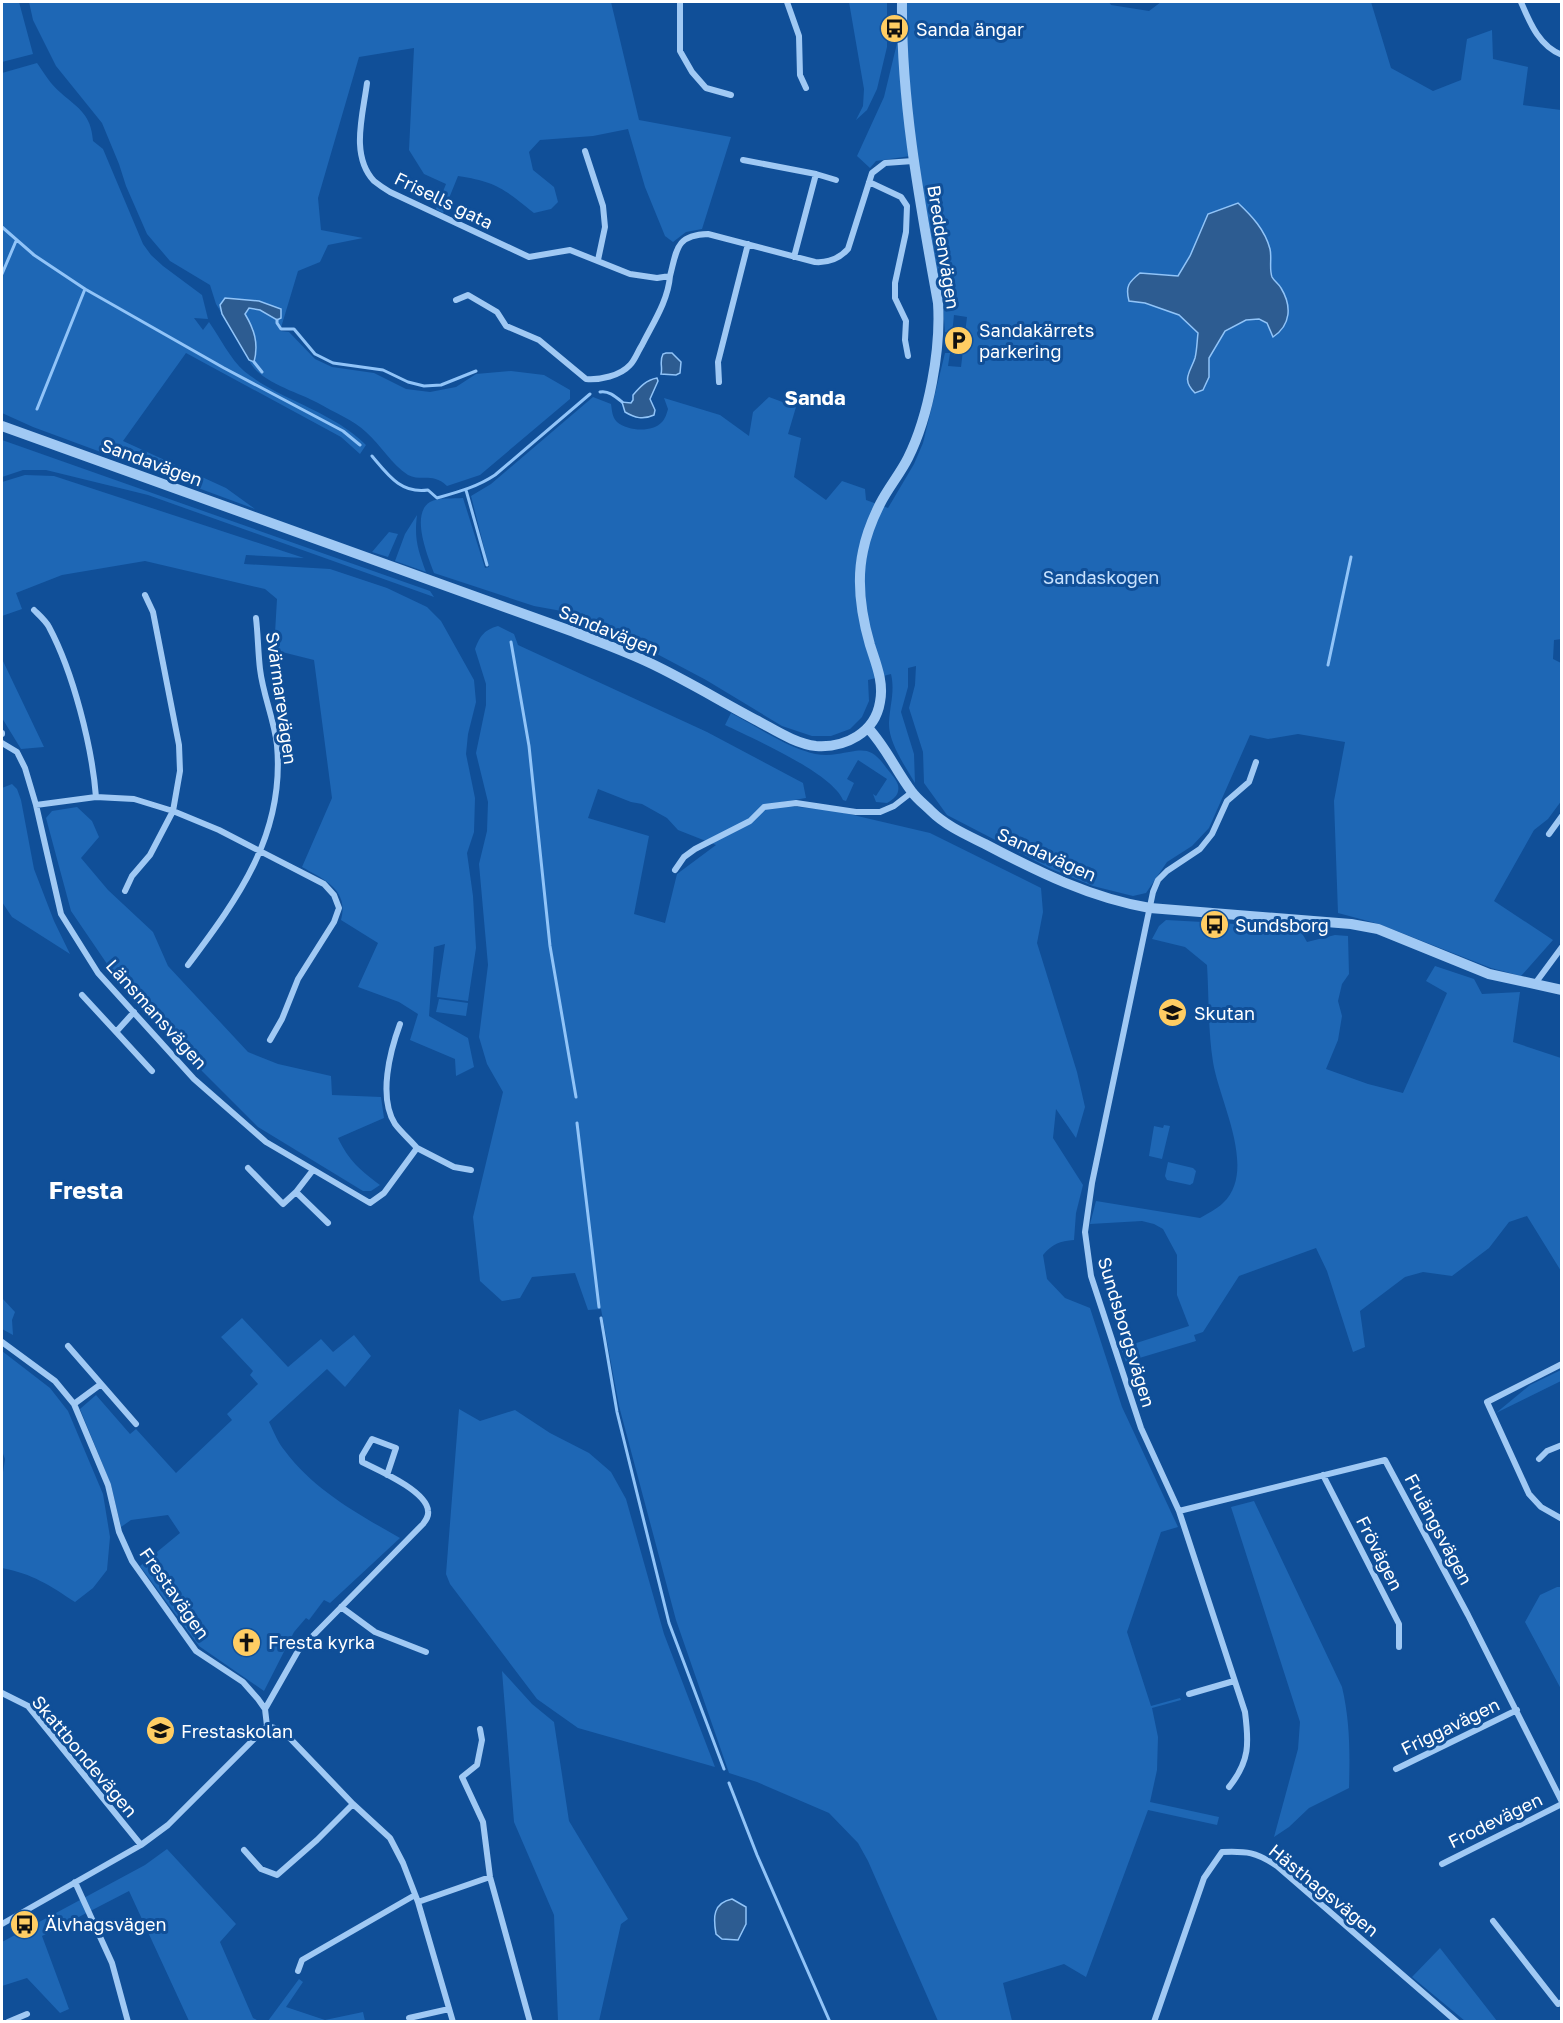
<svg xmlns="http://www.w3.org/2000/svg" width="1563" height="2023" viewBox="0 0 1563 2023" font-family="'Golos Text',sans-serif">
	<rect width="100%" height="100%" fill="#104f98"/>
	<path fill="#1e67b5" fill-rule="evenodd" d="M2 2H19L33 54 2 62Z
		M29 2H611L639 120 731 137 702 229 686 232 673 242 665 236 645 187 628 129 593 136 540 140 529 152 533 170 554 187 558 202 551 209 534 213C504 189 497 182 458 176L443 213 436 209 446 184 424 174 409 150 414 48 359 57 318 198 321 230 363 238 328 245 320 262 298 271 280 331 289 332 315 359 332 367 374 373 406 389 430 392 456 387 476 374 511 371 544 375 570 390V399L480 475 447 486C432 472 422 482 408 475 391 464 381 445 366 432 354 420 333 412 318 403 298 392 258 382 249 360L254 361V330L245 314 249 308 260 310 271 315 281 309 220 305 222 314 216 304 210 285 170 261 147 234 126 186 119 164 102 123 56 66 33 20Z
		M849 2H887V47L877 89 867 110 856 120 863 106 864 89Z
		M907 2H1109L1111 5 1149 11 1161 2H1371L1391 68 1433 91 1461 80 1467 39 1492 30 1493 59 1528 67 1523 105 1561 110 1562 639 1554 640 1553 659 1561 663 1562 800 1548 819 1534 830 1494 901 1553 940 1521 976 1491 968 1379 924 1338 913 1334 801 1345 742 1298 734 1268 739 1250 735 1209 828 1192 846 1167 862 1146 893 1133 896 1093 886 1051 869 947 815 924 783 923 752 909 708 915 685 916 666 908 668V687L901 712 914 754 915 783C905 766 888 742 889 722 890 705 895 691 891 674L868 680 869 701 862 717 850 729 831 736H812L782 726 706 680 608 628 567 612 534 606 434 573C428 557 410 514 430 502 438 497 454 499 463 498L485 568 489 567 471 496 491 484 593 397 611 404C612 410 612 417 617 422 628 431 652 433 662 422 665 419 667 413 668 409L664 398 720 415 749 436 753 412 769 397 796 407 788 434 801 438 794 477 826 500 842 481 865 489 866 500 888 508 914 464 923 443 945 353H950L948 366 961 367 967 317 954 315 952 334 945 332 943 306 917 155 876 161 870 168 857 156 884 97ZM1270 249 1272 277 1282 289 1267 323C1244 311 1213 335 1209 358 1208 364 1209 372 1209 377L1187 375 1196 357 1198 333 1179 315 1145 303 1129 301 1140 273 1178 276 1190 256Z
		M37 63C44 73 51 85 61 93 79 109 91 114 93 141L103 149 143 244 151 255 163 266 202 295 208 319 194 318 203 330 209 322C219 336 231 360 244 371 281 401 331 410 366 445L360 454 341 437 186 353 123 441 226 488 255 509 33 427 2 413V73Z
		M2 440 430 591 434 597 148 495 46 470H23L2 477Z
		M25 475 54 476 304 558 246 555 244 564 330 569 387 588 427 607 441 621 474 680 476 702 468 734 466 754 475 798 474 832 467 853 473 896 476 948 468 1001 437 997 445 944 434 947 429 1016 468 1038 474 1067 456 1076 455 1059 410 1040 418 1014 399 1002 358 987 378 943 341 920C349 890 325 880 302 867L332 798 314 660 274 650 277 599 265 589 145 561 62 575 16 593 22 609 2 616V482Z
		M417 515C414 539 418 550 426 572L395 561 405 534Z
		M389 532 398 534 388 557 372 552Z
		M498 626 514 634 518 645 707 732 803 783 806 798 770 804 836 811 930 833 1041 888 1043 912 1037 943 1077 1072 1085 1107 1076 1138 1056 1109 1053 1138 1083 1185 1076 1213 1074 1240C1060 1241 1052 1244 1043 1255L1047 1279 1065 1298 1090 1308 1122 1407 1178 1527 1161 1532 1127 1632 1151 1706 1180 1698 1181 1700 1152 1708 1158 1737 1157 1770 1150 1802 1219 1817 1217 1825 1148 1810 1086 1977 1064 1964 1003 1983 1012 2021H938L868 1861 858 1843 829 1813 757 1782 729 1773 676 1620 619 1406 601 1309 588 1310 575 1273 532 1277 520 1298 502 1301 480 1281 473 1217 503 1092 487 1064 479 1037 488 965 479 864 487 831 488 802 476 753 486 705V684L475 649C480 636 484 630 498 626ZM598 789 631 802 642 804 667 818 678 830 716 845 677 874 665 923 634 914 649 836 588 818Z
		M2 659 44 747 21 749 2 718Z
		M731 713C752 724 784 745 805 751 815 755 826 756 837 754 860 751 869 744 885 766 889 772 896 778 898 785 900 794 894 799 887 803L876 802 873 794 876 796 887 779 858 760 847 779 854 783 846 801 843 800C832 773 752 738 725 725Z
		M12 784 17 789 21 800 34 869 54 921 70 954 12 917 2 902V788Z
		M77 807 92 821 99 837 81 858 108 890 153 932 168 966 248 1052 278 1064 331 1076 332 1095 381 1097 384 1118 338 1138C349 1161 360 1170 380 1185L371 1191H363L258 1127 133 1002 71 911 46 818 52 811Z
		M1166 920 1203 922 1205 932 1215 933 1219 923 1299 928 1307 942 1335 935 1348 936 1349 974 1342 984 1338 1001 1342 1016 1338 1040 1326 1069 1368 1084 1403 1093 1447 993 1426 981 1435 966 1474 979 1482 994 1520 992 1513 1042 1561 1058V1271L1527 1216 1509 1222 1489 1248 1452 1276 1423 1272 1405 1277 1360 1311 1365 1347 1353 1352 1327 1271 1316 1248 1239 1276 1203 1332 1194 1335 1196 1341 1126 1362 1121 1348 1189 1326 1177 1295V1255L1163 1229 1154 1224 1142 1221 1090 1224 1096 1201 1200 1218C1207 1214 1217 1209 1223 1203 1258 1170 1219 1101 1213 1062 1208 1031 1209 997 1207 965L1185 947 1152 939 1159 926Z
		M439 999 468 1003 466 1016 436 1012Z
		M1164 1125 1170 1126 1162 1159 1149 1156 1154 1126 1163 1128Z
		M1168 1162 1193 1168 1196 1171 1193 1183 1190 1185 1167 1180 1165 1176Z
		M2 1298 15 1312 12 1320 13 1335 2 1329Z
		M242 1318 288 1367 321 1339 333 1352 354 1335 371 1356 345 1387 327 1369 269 1422C274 1432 278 1443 285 1451 314 1490 358 1514 400 1538L330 1603 324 1600 309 1620 306 1618 294 1632 264 1691 199 1646 140 1566 180 1533 168 1515 131 1520 121 1527 111 1485 80 1409 96 1395 130 1434 136 1429 176 1473 232 1420 227 1414 258 1384 250 1375 253 1371 221 1337Z
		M2 1351 50 1388 68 1411 103 1494 110 1537 107 1570 93 1588 75 1602C49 1585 33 1574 2 1568V1479L5 1459 2 1451Z
		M1561 1370V1381L1496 1413 1530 1385Z
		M459 1409 480 1421 515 1410 550 1433 589 1453 611 1472 626 1499 664 1634 715 1767 578 1728 537 1699 450 1584 446 1574Z
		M1254 1501 1342 1687C1350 1721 1350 1753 1349 1788L1309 1808 1289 1827 1274 1837 1298 1749 1300 1722 1231 1507Z
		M1557 1587H1562L1561 1689 1525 1622 1540 1595Z
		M502 1671 532 1704 554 1722 569 1821 628 1919 621 1924 599 2021H558L554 1915 514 1822Z
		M167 1849 236 1924 220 1942 253 2018 259 2021H189L129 1891 42 1936 69 2009 60 2013 27 1978 2 1986V1942L145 1865Z
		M1440 1948 1497 2021H1465L1412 1977Z
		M299 1979 303 1982 286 2007 325 2020 363 2012 365 2021H268Z"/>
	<path fill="#2d5c91" stroke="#91c4f8" stroke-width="1.5" d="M1238 203C1252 216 1265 230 1270 249 1272 257 1269 269 1272 277 1274 281 1279 284 1281 288 1292 306 1291 325 1273 337L1267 323 1259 319 1246 320 1225 331 1209 358V377L1203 390 1195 393C1181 379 1190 373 1195 358 1197 350 1197 341 1198 333L1179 315 1145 303 1129 301C1125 286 1129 282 1140 273L1178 276 1190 256 1208 214Z
		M225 298 259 301 281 309V318L277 320 260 310 249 308 245 314C254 329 259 343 254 362L249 360 222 314 220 305Z
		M666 353H672L681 362 680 373 676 375 661 374C663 367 659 362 663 354Z
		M657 378 658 381 650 399 655 410 654 415C643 420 635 418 625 412L622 402 631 403 633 400V395C640 387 646 380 657 378Z
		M732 1899 746 1907V1924L738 1940 722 1939 716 1934C713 1917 713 1903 732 1899Z"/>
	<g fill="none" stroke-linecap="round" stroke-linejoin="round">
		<path stroke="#91c4f8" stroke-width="3" d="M2 227 34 255 85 289 224 368 343 431 360 445
			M2 274 16 241
			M277 320V323L281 329H294L315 354 333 363 383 370 408 382 424 386 441 385 476 371
			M254 362 262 372
			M600 392C608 390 616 397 622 402
			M37 409 85 289
			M372 456C388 475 401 494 428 490L437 498C458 492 477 487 495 475L590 394
			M466 490 487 565
			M511 642 529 746 550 946 576 1097
			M1328 665 1351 557
			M577 1123 599 1307
			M601 1318 617 1412 669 1623 724 1769
			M729 1783 757 1855 830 2022"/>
		<path stroke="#a0c9f4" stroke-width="6" d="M680 2V51L692 72 706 88 731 95
			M787 2 799 36 800 75 806 88
			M1521 2C1530 23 1539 46 1562 55
			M367 83C363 115 350 155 374 181 379 185 385 189 390 192L529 257 570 250 630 274 657 278 670 276C677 249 676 235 708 234L815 262C829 263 839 259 848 249L872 173 885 163 913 161
			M585 151 603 206 605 227 598 260
			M743 160 816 174 836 180
			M869 182 901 197 907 206 906 232 895 283V298L906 321 905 340 908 356
			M794 257 816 174
			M456 300 468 295 497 312 506 326 539 340 586 379C600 380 620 376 630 365 635 360 638 351 642 345 653 323 668 301 670 276
			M719 382 718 362 748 244
			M34 610C39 615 46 621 49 627 73 672 92 746 96 797
			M2 733V734
			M2 743 17 752 25 768 36 805 61 914 98 973 194 1079 266 1142 370 1203 384 1193 417 1148C410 1140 401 1132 395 1124 378 1097 390 1051 400 1024
			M36 805 96 797 134 799 173 811 219 830 324 884 334 895 339 908 334 922 298 979 282 1019 270 1040
			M1549 834 1562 816
			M675 870 684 857 695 849 750 821 764 807 796 803 856 812H880L894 806 912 792
			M125 891 132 876 150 855 173 811 180 771 179 745 153 612 145 595
			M188 965C239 897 285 834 277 745 274 719 263 695 260 669 258 652 258 635 256 618
			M1534 985 1562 947
			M82 995 152 1071
			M116 1032 134 1012
			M417 1148 454 1167 471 1170
			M248 1168 283 1204 296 1192 328 1223
			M296 1192 313 1170
			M2 1342 55 1381 74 1404 108 1485 119 1532 132 1561 196 1651 243 1682 258 1699 265 1709 267 1726
			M68 1346 136 1424
			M1562 1364 1487 1402 1529 1494 1541 1507 1562 1519
			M74 1404 101 1384
			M1539 1459 1547 1451 1562 1445
			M1323 1475 1399 1624V1647
			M1179 1511 1385 1460 1468 1615 1562 1802
			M341 1607 375 1632 426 1652
			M2 1693 28 1706 141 1845
			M1189 1694 1234 1681
			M265 1709 298 1651 423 1524C426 1520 429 1516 428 1511 427 1491 378 1470 362 1462V1456L372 1439 396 1448 387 1475
			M267 1726 282 1730 353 1804 390 1838 403 1863 418 1902 453 2022
			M480 1729 482 1740 477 1765 462 1777 483 1822 490 1877 530 2022
			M1396 1769 1517 1710
			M1229 1787C1250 1761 1249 1743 1245 1712L1179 1511 1141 1428 1091 1276 1085 1232 1092 1183 1153 892 1158 880 1167 871 1200 849 1212 834 1227 801 1249 782 1256 762
			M244 1850 261 1869 277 1875 317 1840 353 1804
			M1442 1864 1562 1804
			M75 1882 112 1963 128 2022
			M418 1902 490 1877
			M1493 1921 1558 2004 1562 2002
			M2 1924 141 1845 168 1825 267 1726
			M298 1971 302 1960 415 1895
			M409 2018 449 2009
			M8 2022 27 2014
			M1154 2022 1204 1878 1222 1852C1247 1851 1256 1852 1277 1866L1457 2022"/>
		<path stroke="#a0c9f4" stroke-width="10" d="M2 426 574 632C599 642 625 651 650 663 686 680 722 702 758 721 775 730 796 744 816 746 845 748 875 733 880 702 884 682 876 664 870 645 861 614 856 583 863 551 866 536 873 518 880 504 888 488 900 474 908 458 929 416 941 349 938 303 920 203 901 104 902 2
			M868 728C886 747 896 771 912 792 917 799 925 805 931 811 946 826 967 835 985 844 1038 872 1091 898 1150 908L1351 924 1378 929 1489 974 1562 990"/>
	</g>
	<defs>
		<symbol id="bus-disc" viewBox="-11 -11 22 22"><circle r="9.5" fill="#ffcd63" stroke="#104f98"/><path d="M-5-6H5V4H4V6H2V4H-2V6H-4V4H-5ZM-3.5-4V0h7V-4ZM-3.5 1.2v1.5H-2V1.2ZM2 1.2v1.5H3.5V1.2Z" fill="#111"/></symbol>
		<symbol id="parking-disc" viewBox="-11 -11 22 22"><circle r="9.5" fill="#ffcd63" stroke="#104f98"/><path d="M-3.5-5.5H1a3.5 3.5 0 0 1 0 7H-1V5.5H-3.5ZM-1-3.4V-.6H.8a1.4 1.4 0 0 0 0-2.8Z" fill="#111"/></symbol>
		<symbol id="school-disc" viewBox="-11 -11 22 22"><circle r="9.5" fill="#ffcd63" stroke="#104f98"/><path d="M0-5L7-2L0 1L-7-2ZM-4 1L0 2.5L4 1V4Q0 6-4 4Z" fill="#111"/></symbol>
		<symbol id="church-disc" viewBox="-11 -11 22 22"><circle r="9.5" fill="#ffcd63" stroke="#104f98"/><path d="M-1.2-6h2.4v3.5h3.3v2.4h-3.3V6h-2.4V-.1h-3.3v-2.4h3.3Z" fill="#111"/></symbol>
	</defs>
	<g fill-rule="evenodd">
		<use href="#bus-disc" x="878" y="12" width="33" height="33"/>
		<use href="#parking-disc" x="942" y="324" width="33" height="33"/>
		<use href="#bus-disc" x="1198" y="908" width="33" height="33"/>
		<use href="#school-disc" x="1156" y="996" width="33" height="33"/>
		<use href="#church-disc" x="230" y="1626" width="33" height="33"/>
		<use href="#school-disc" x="144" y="1714" width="33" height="33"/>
		<use href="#bus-disc" x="8" y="1908" width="33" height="33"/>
	</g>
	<g text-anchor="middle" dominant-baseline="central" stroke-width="6" stroke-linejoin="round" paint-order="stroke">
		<g font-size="18" fill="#fff" stroke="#104f98" text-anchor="start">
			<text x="916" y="29">Sanda ängar</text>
			<text x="979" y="330">Sandakärrets<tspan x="979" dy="21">parkering</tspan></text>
			<text x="1235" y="925">Sundsborg</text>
			<text x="1194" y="1013">Skutan</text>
			<text x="268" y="1642">Fresta kyrka</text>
			<text x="181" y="1731">Frestaskolan</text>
			<text x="45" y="1924">Älvhagsvägen</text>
		</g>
		<g font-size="18" fill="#fff" stroke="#104f98">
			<text transform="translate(444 200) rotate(26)">Frisells gata</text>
			<text transform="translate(944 247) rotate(81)">Breddenvägen</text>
			<text transform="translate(152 462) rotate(20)">Sandavägen</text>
			<text transform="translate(609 630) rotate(22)">Sandavägen</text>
			<text transform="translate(282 698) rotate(82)">Svärmarevägen</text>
			<text transform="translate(1047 854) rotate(24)">Sandavägen</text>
			<text transform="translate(157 1014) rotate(48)">Länsmansvägen</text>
			<text transform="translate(1127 1332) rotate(73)">Sundsborgsvägen</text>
			<text transform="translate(1439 1529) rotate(62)">Fruängsvägen</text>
			<text transform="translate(1380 1553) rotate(63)">Frövägen</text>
			<text transform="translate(175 1593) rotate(55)">Frestavägen</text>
			<text transform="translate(1450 1726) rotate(-26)">Friggavägen</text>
			<text transform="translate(85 1756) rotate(50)">Skattbondevägen</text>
			<text transform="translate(1495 1820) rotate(-26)">Frodevägen</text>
			<text transform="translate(1324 1890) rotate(39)">Hästhagsvägen</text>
		</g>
		<g font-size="18" fill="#c8e2fe" stroke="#104f98">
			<text x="1101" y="577">Sandaskogen</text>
		</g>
		<g font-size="20" font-weight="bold" fill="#fff" stroke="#104f98">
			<text x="815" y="397">Sanda</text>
		</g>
		<g font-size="24" font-weight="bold" fill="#fff" stroke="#104f98">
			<text x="86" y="1189">Fresta</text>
		</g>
	</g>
	<rect width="1563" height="2023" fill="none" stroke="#ffffff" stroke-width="6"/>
</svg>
